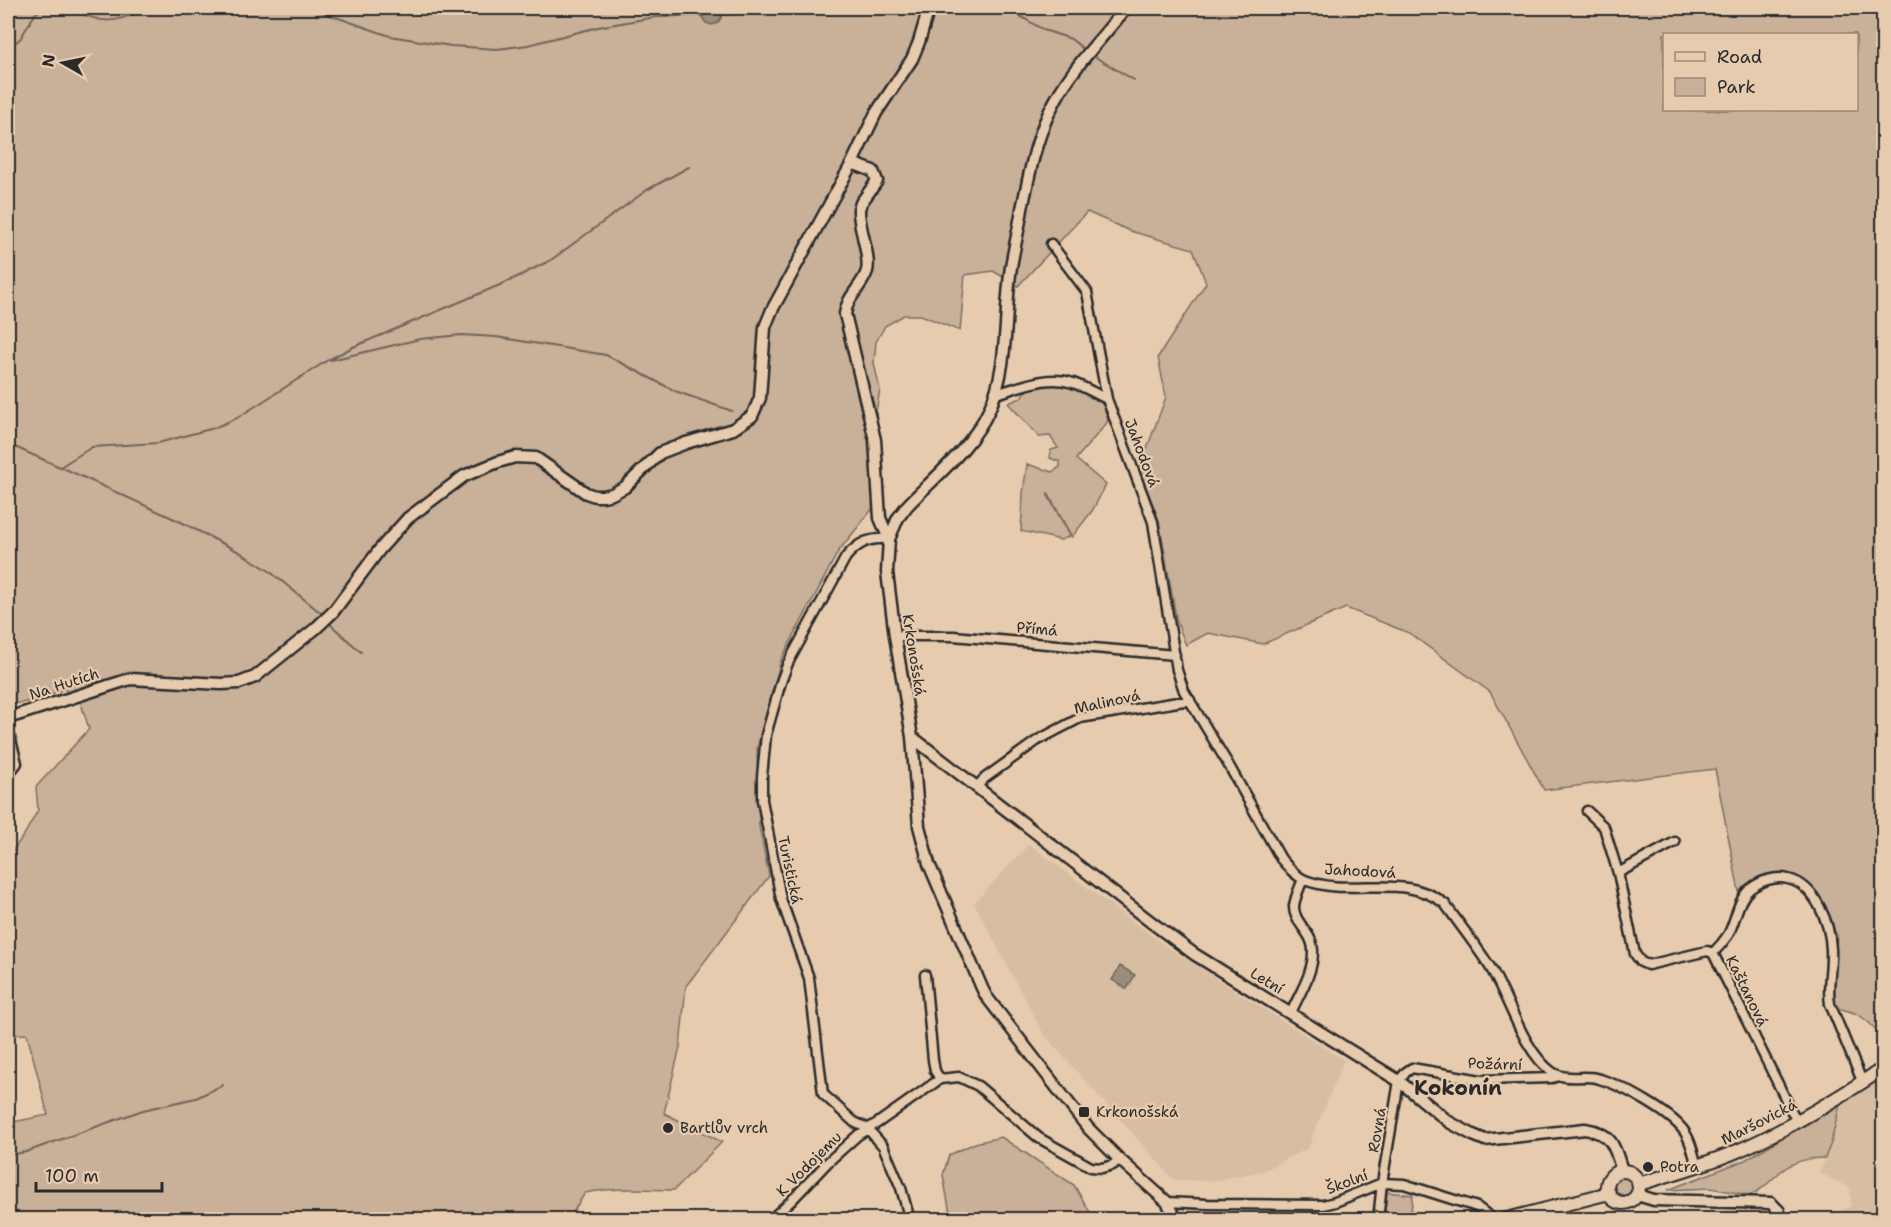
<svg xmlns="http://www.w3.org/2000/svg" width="1891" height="1227" viewBox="0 0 1891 1227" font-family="'Shantell Sans',sans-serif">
	<rect width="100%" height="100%" fill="#e7cbae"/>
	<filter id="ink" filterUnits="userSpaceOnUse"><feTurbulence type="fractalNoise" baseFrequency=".0167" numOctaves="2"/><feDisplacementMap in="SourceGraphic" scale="12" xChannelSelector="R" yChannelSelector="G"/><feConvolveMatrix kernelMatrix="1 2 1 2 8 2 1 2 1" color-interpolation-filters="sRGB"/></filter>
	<g filter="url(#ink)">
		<path fill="#d7bea3" d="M1029 844 1167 947 1344 1060 1308 1148 1263 1171 1212 1181 1174 1180 1044 1035 974 903Z
			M1883 1078V1219H1835L1841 1215 1842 1210 1851 1206 1850 1188 1822 1174 1820 1171 1831 1143 1840 1104Z"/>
		<path fill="#c8b099" stroke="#7a6e62" stroke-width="1.5" fill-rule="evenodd" d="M8 8H704H703L724 13 722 8H1883V1039C1869 1020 1858 1011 1835 1008L1832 998 1837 935 1828 923 1814 892 1802 880 1776 873 1763 877 1749 885 1740 897 1715 769 1544 790 1490 692 1409 633 1346 608 1263 644 1208 633 1186 645 1177 623 1159 520 1139 470 1166 397 1158 357 1206 283 1193 249 1130 231 1087 212 1018 286 993 271 965 275 960 331 921 315H904L885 326 876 342 874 363 880 390 871 439 874 507 838 552 781 660 757 748 759 826 769 876 686 986 680 1047 664 1113 722 1142 674 1190C644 1189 614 1187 585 1193L568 1220 8 1219V1123L48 1115 27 1034 8 1035V857L24 835 38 810 36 787 89 729 80 700 64 689 37 700 8 705ZM1664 34H1856V110H1664Z
			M1057 383C1068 385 1096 395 1102 404 1105 408 1107 413 1109 417L1106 424 1076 459 1106 485 1092 511 1072 537 1048 493 1047 494 1070 536 1061 540 1021 531 1023 493 1027 464 1052 472 1060 467V462L1050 458 1051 450 1058 448 1050 436 1039 437 1008 403 1021 398 1024 392 1040 385Z
			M1840 1104 1831 1143 1825 1158C1807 1158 1794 1161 1780 1172 1770 1181 1762 1191 1749 1195L1710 1188 1668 1190 1745 1160Z
			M1001 1137 1074 1185 1094 1219H951L943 1175 949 1155 975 1143Z
			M1615 1186a9 9 0 1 1 18 0a9 9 0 1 1-18 0Z
			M1387 1192 1413 1195 1410 1219H1384Z"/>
		<path fill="#9d8c7a" stroke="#6f655a" stroke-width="1.5" d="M703 8H722L724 13 718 23 712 25 706 23 700 14Z
			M1120 966 1135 975 1127 989 1112 980Z"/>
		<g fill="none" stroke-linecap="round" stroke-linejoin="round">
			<path stroke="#6f655a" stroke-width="2" d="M69 8C105 25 111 24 148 8
				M310 8 390 36 451 46 497 49 528 45 598 27 656 17 703 15
				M1006 8 1044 30 1071 39 1086 51
				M721 13 753 8
				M8 48 20 39 35 14 42 8
				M1090 54 1134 80
				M331 360 420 339 462 335 496 337 606 355 675 391 732 411
				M8 444 60 467 92 447 158 443 214 428 237 418 328 360 353 347 507 282 551 260 647 190 689 167
				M61 467 181 522 241 553 268 570 321 613
				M330 624 361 652
				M8 1155 26 1152 143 1110 196 1098 223 1085"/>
			<defs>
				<path id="minor" d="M1051 244 1087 292 1107 399 1153 522 1177 670 1184 691 1228 764 1281 859C1288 867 1295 876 1305 880 1350 898 1405 871 1445 904 1460 925 1476 945 1490 967 1509 998 1523 1051 1552 1072 1565 1081 1582 1075 1596 1078 1620 1084 1677 1115 1687 1136 1692 1145 1694 1157 1697 1166
					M996 394C1020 387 1048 374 1073 383 1085 387 1096 394 1107 399
					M889 539C869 538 859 542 846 557L788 663 781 682 766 735 762 777V800L781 899 809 978 823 1094 854 1122 867 1128 883 1146 901 1188 910 1220
					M895 636H953L1175 655
					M8 729 17 763 11 771 8 773
					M977 786 985 778 1038 740 1080 718 1190 700
					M1587 811 1604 827 1618 873
					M1675 842 1618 873 1635 954 1641 962 1648 965 1707 951 1713 953 1796 1120
					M1713 953C1719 947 1724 941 1728 935 1736 921 1737 900 1750 889 1760 881 1775 876 1788 879 1816 885 1830 924 1831 949 1832 968 1827 986 1830 1004L1862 1081
					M925 975 933 1060 935 1071 940 1079
					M1291 1013C1299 994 1313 974 1313 952 1314 933 1293 923 1294 906 1295 897 1300 887 1303 879
					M1167 1202 1208 1204 1323 1205 1335 1202 1382 1183 1404 1184 1477 1207 1494 1220
					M770 1220 792 1200 828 1162 858 1135 879 1122 940 1079 959 1077 978 1086 1039 1138 1091 1167 1102 1168 1113 1165 1119 1159
					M1378 1220 1382 1183 1399 1081 1406 1072 1412 1068 1481 1080 1552 1078 1559 1076"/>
				<path id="tertiary" d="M1126 8C1102 38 1073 67 1055 101 1036 135 1030 172 1022 209 1019 229 1014 248 1011 267 1004 313 1009 368 989 410 973 446 934 478 907 506L898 518 889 539 887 572 895 636 912 737 919 826 929 864 982 988 986 996 1088 1128 1119 1159 1167 1202 1177 1220
					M852 163 873 171 877 181 861 203 859 209C858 227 871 256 867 271 862 287 847 296 845 314L875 440 880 518 889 539
					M8 718 130 679 221 684 239 683 255 677 315 629 333 612 380 549 408 518 464 476 498 462 515 457 536 458 586 493 595 496H603L612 494 625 487 660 453 686 443 733 429 752 416 760 398 765 327 772 310 852 163 876 113 912 59 919 42 929 8
					M912 737 1151 922 1194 954 1399 1081 1449 1122 1473 1135 1485 1140 1585 1129C1613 1133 1615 1148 1622 1171
					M1637 1195 1654 1200 1771 1203 1779 1211V1220"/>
				<path id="secondary" d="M1607 1187a16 16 0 1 1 32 0a16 16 0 1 1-32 0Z
					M1639 1184C1671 1174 1704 1165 1735 1152 1787 1130 1837 1099 1884 1068
					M1503 1220 1609 1193"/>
			</defs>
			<use href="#minor" stroke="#2b2b2b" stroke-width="13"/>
			<use href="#tertiary" stroke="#2b2b2b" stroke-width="15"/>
			<use href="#secondary" stroke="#2b2b2b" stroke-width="16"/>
			<use href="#minor" stroke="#e7cbae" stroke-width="8"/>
			<use href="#tertiary" stroke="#e7cbae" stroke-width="10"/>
			<use href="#secondary" stroke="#e7cbae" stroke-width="12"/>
		</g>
	</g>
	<g fill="#2b2b2b" stroke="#e7cbae" stroke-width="2">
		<rect x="1078" y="1106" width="12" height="12" rx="3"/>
		<circle cx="668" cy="1128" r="6"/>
		<circle cx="1648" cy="1167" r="6"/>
	</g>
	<g text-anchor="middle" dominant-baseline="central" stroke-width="4.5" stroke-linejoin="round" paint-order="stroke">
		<g font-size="15" fill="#2b2b2b" stroke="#e7cbae">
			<text transform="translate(1142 453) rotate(69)">Jahodová</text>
			<text transform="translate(1037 629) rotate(5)">Přímá</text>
			<text transform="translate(914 655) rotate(81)">Krkonošská</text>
			<text transform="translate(64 684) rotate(-18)">Na Hutích</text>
			<text transform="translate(1107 702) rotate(-12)">Malinová</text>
			<text transform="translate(790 870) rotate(78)">Turistická</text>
			<text transform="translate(1360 871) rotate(3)">Jahodová</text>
			<text transform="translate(1267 981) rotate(31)">Letní</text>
			<text transform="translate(1747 991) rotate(64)">Kaštanová</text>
			<text transform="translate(1495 1064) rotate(2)">Požární</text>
			<text transform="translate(1759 1122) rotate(-27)">Maršovická</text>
			<text transform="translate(1377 1130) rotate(-80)">Rovná</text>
			<text transform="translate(809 1164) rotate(-45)">K Vodojemu</text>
			<text transform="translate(1347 1182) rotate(-21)">Školní</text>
		</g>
		<g font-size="15" fill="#2b2b2b" stroke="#e7cbae" text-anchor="start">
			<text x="1096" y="1112">Krkonošská</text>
			<text x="680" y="1128">Bartlův vrch</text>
			<text x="1660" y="1167">Potra</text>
		</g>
		<g font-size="21" font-weight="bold" fill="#2b2b2b" stroke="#e7cbae">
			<text x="1458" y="1088">Kokonín</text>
		</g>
	</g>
	<rect width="1891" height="1227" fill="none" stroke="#e7cbae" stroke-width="30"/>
	<rect x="15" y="15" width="1861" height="1197" fill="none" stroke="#2b2b2b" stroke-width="2" filter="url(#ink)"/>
	<rect x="1663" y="33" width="195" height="78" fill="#e7cbae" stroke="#9c8b7a" stroke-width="1.5"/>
	<rect x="1675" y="52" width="30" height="9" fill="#e7cbae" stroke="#9c8b7a" stroke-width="1.5"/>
	<text x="1717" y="63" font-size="18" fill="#2b2b2b">Road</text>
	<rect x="1675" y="78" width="30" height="18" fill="#c8b099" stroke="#9c8b7a" stroke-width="1.5"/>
	<text x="1717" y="93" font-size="18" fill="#2b2b2b">Park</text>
	<g transform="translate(63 63) rotate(279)" stroke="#e7cbae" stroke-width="4.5" paint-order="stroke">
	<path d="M0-4.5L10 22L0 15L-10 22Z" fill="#2b2b2b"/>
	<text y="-9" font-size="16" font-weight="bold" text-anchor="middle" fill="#2b2b2b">N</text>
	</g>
	<path d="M36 1182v9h126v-9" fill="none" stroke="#2b2b2b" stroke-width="3"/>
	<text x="45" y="1182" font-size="18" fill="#2b2b2b" stroke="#e7cbae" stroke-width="4.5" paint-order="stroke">100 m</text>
</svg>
